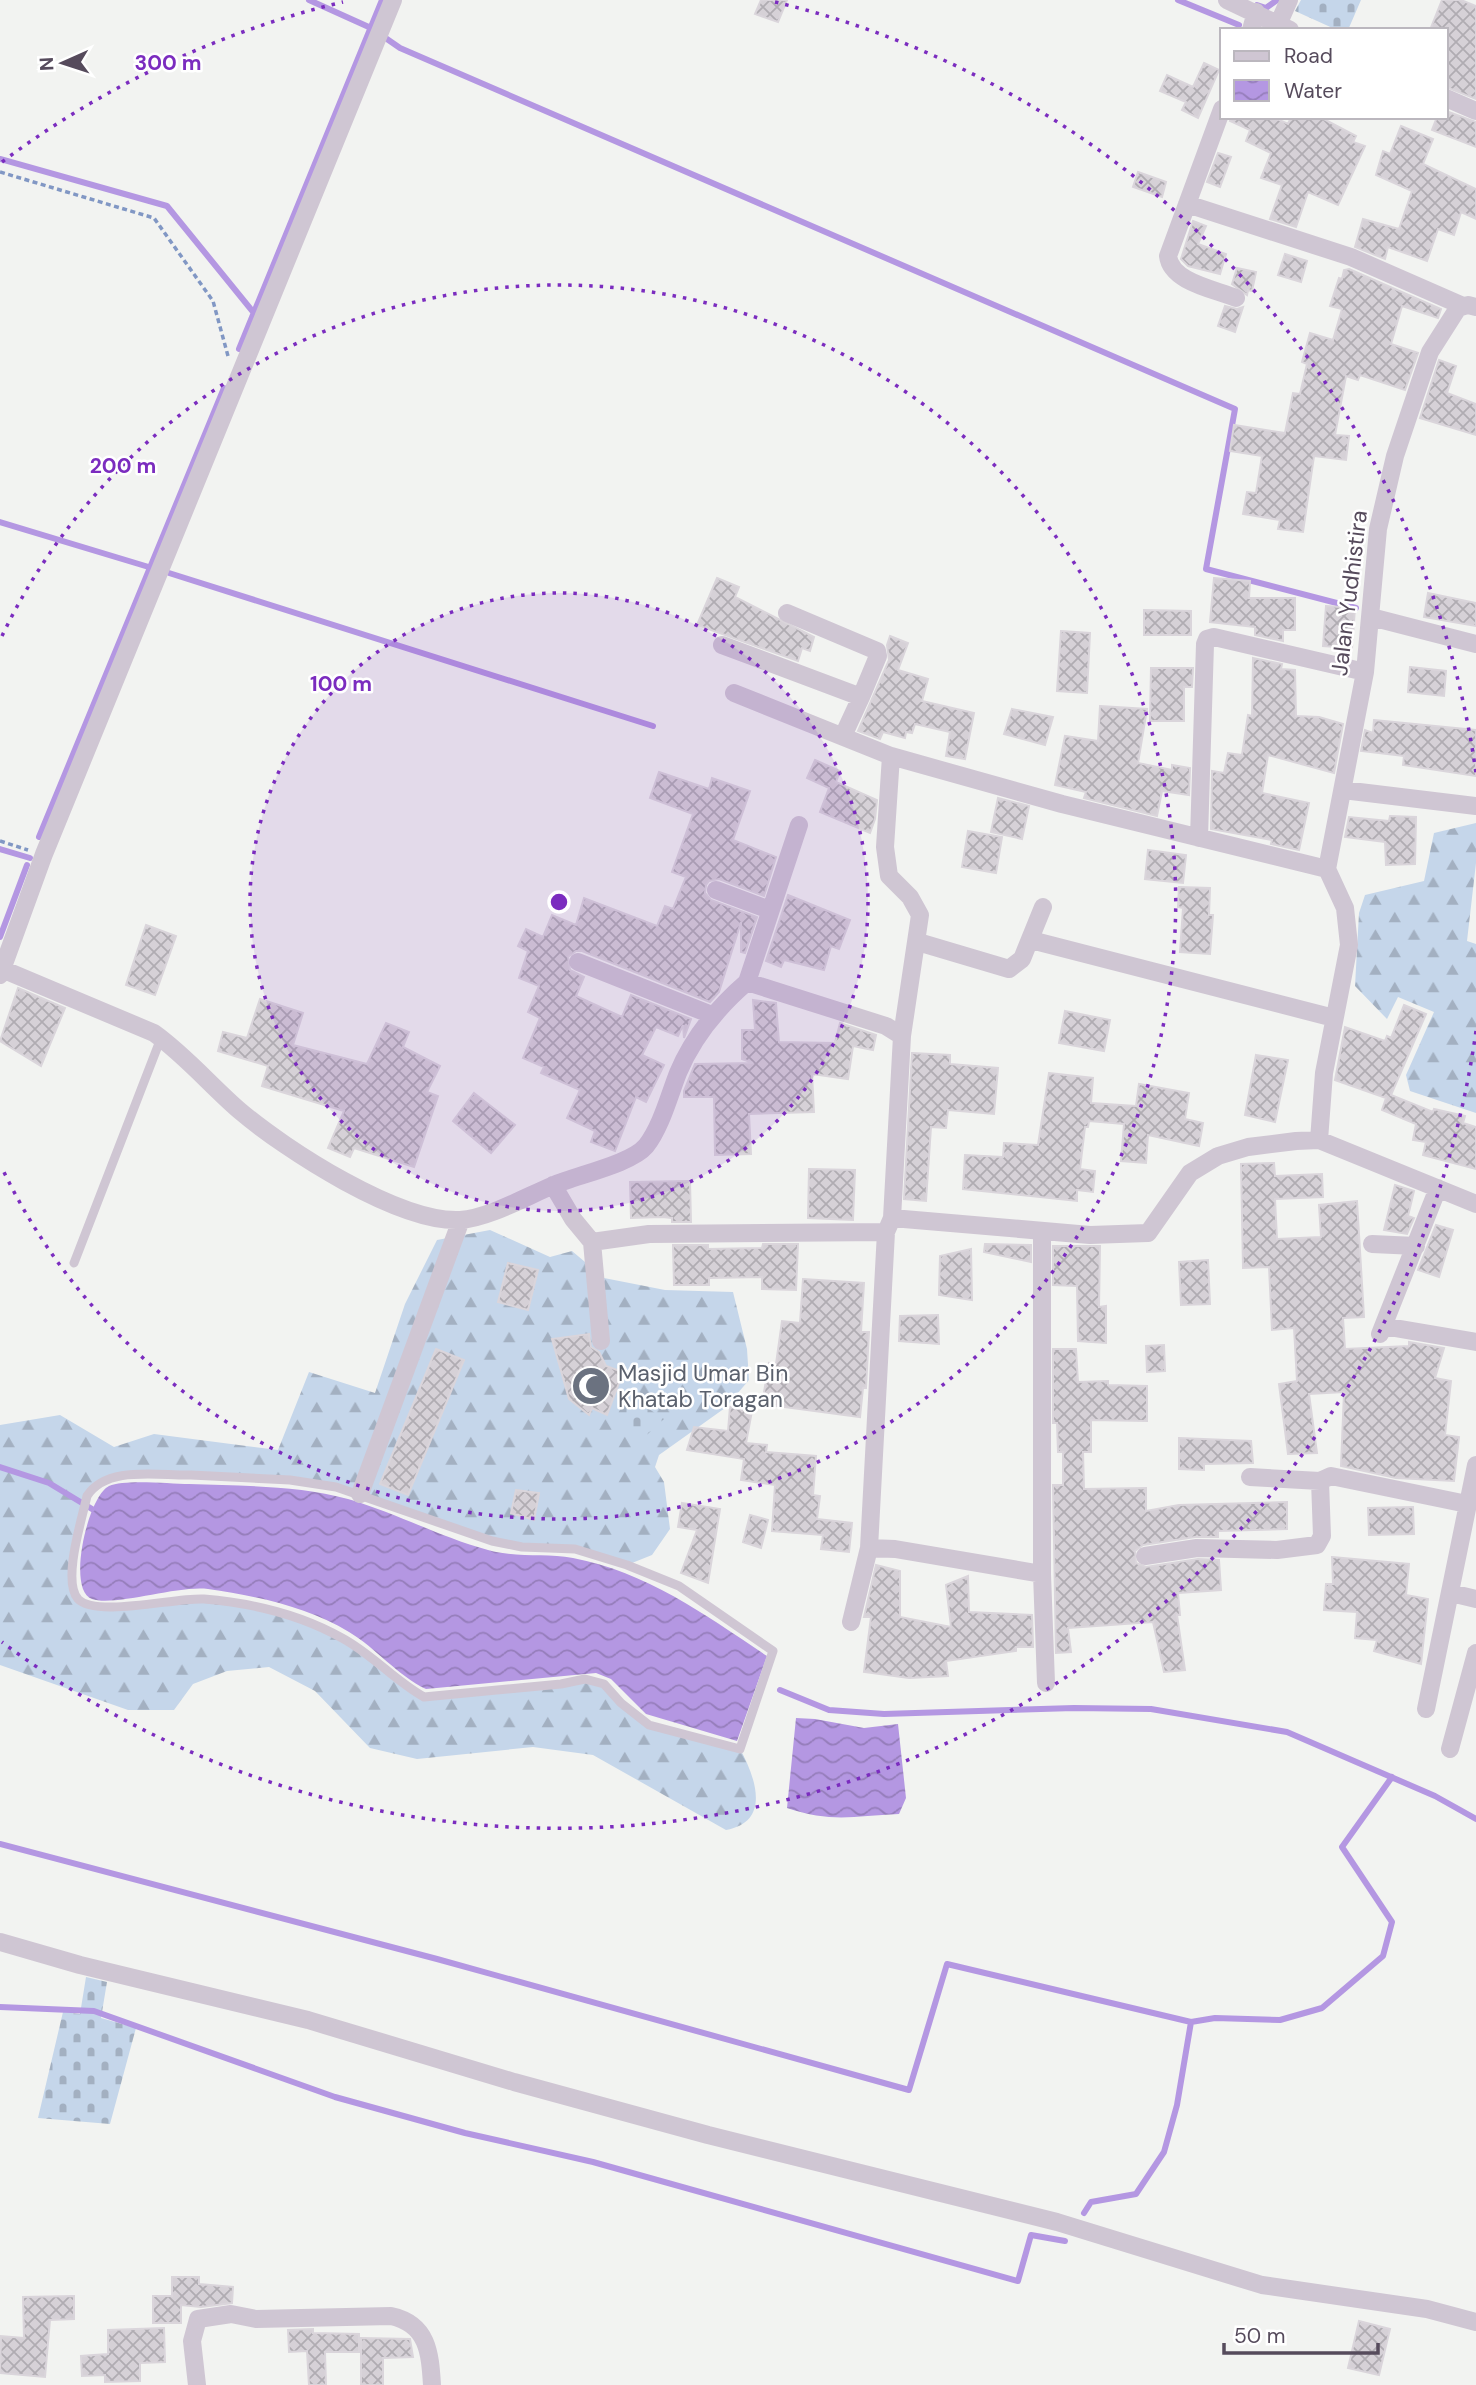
<svg xmlns="http://www.w3.org/2000/svg" width="1476" height="2385" viewBox="0 0 1476 2385" font-family="'DM Sans',sans-serif">
	<defs>
		<pattern id="forest-firs" width="22" height="20" patternUnits="userSpaceOnUse" patternTransform="scale(1.75)"><rect width="22" height="20" fill="#c5d6ea"/><path d="M5 1l3.5 6h-7zM16 11l3.5 6h-7z" fill="#a3b0c1"/></pattern>
		<pattern id="cemetery-stones" width="16" height="16" patternUnits="userSpaceOnUse" patternTransform="scale(1.75)"><rect width="16" height="16" fill="#c5d6ea"/><path d="M2 7V4a2 2 0 0 1 4 0v3zM10 15v-3a2 2 0 0 1 4 0v3z" fill="#a3b0c1"/></pattern>
		<pattern id="water-waves" width="16" height="10" patternUnits="userSpaceOnUse" patternTransform="scale(1.75)"><rect width="16" height="10" fill="#b497e2"/><path d="M0 5q4-4 8 0t8 0" fill="none" stroke="#957dba"/></pattern>
		<pattern id="building-cross-hatch" width="8" height="8" patternUnits="userSpaceOnUse" patternTransform="scale(1.75)"><rect width="8" height="8" fill="#d6d1d7"/><path d="M0 0l8 8M0 8l8-8" fill="none" stroke="#b0acb2"/></pattern>
	</defs>
	<rect width="100%" height="100%" fill="#f2f3f1"/>
	<path fill="url(#forest-firs)" d="M1476 823V863L1467 941 1476 944V1113L1410 1091 1406 1075 1434 1012 1398 997 1387 1019 1355 986 1359 913 1365 895 1424 881 1434 833Z
		M490 1230 550 1257 572 1251 604 1278 665 1290 733 1292 747 1349 749 1380 725 1408 659 1455 655 1467 664 1482 670 1529 652 1555 627 1565 575 1549 492 1541 372 1499 290 1480 116 1476 92 1488 71 1579 75 1596 91 1606 202 1599 290 1614 342 1638 424 1697 585 1679 604 1684 649 1725 740 1749C756 1778 771 1822 726 1830L593 1755 533 1747 417 1759 370 1748 315 1691 269 1667 227 1671 193 1684 174 1710H128L0 1665V1425L60 1415 114 1447 154 1434 278 1450 309 1372 375 1393 405 1304 437 1240Z"/>
	<path fill="url(#cemetery-stones)" d="M1301 0H1361L1348 30H1337L1295 11Z
		M631 1397 664 1419 637 1444 618 1423Z
		M86 1977 107 1982 101 2018 136 2028 110 2124 38 2118 63 2012 80 2014Z"/>
	<path fill="url(#water-waves)" d="M189 1484C241 1486 297 1485 348 1499 396 1513 440 1537 488 1550 517 1558 545 1553 573 1558 647 1572 707 1616 767 1656L737 1741 646 1714 611 1679 596 1673 426 1689C398 1676 376 1648 349 1632 308 1607 256 1596 208 1589 178 1585 114 1607 92 1599 66 1590 88 1496 109 1486 125 1479 170 1484 189 1484Z
		M796 1718 815 1719 864 1728 898 1724 906 1798 899 1814C853 1816 832 1823 787 1808Z"/>
	<g fill="none" stroke-linecap="round" stroke-linejoin="round">
		<path stroke="#b497e2" stroke-width="6" d="M309 0 371 28 400 48 1235 409 1206 569 1356 608
			M1178 0 1239 25
			M1257 5 1266 8 1277 0
			M0 159 167 206 254 313
			M239 349 382 0
			M0 522 152 568
			M169 573 653 726
			M39 837 224 388
			M0 849 30 858
			M0 937 27 865
			M0 1467 49 1483 92 1509
			M780 1690 829 1710 884 1714 1074 1708 1151 1709 1287 1732 1435 1796 1476 1819
			M0 1844 437 1959 909 2090 947 1964 1191 2022
			M0 2007 94 2011 335 2097 465 2133 593 2162 1018 2281 1031 2235 1065 2241
			M1084 2213 1091 2202 1136 2194 1164 2152 1177 2105 1191 2022 1215 2018 1280 2020 1322 2008 1383 1956 1392 1922 1342 1847 1392 1777"/>
	</g>
	<path fill="url(#building-cross-hatch)" stroke="#dad5db" stroke-width="2" d="M761 0H787L778 22 755 14Z
		M1442 0H1461L1476 6V99L1446 87V30H1430Z
		M1204 63 1219 70 1198 118 1182 110 1186 102 1160 91 1167 75 1193 87Z
		M1446 111 1476 122V147L1432 130 1437 117H1446Z
		M1231 117H1273L1288 124 1291 117H1320L1356 136 1353 142 1365 146 1338 205 1308 192 1296 227 1270 219 1282 185 1261 178 1271 153 1246 141 1250 130 1230 121Z
		M1401 126 1433 139 1423 164 1476 189V219L1461 212 1454 235 1438 229 1427 261 1388 247 1385 259 1355 247 1363 219 1399 229 1412 191 1376 175 1383 151 1390 154Z
		M1218 153 1231 157 1220 187 1207 182Z
		M1138 172 1166 182 1162 197 1133 187Z
		M1193 221 1206 226 1198 244 1226 254 1220 274 1188 266 1181 259Z
		M1285 254 1307 261 1301 282 1278 275Z
		M1237 268 1256 272 1252 291 1248 290 1247 295 1232 284Z
		M1349 269 1441 309 1438 318 1402 306 1391 344 1418 353 1405 390 1360 375 1358 380 1346 376 1335 435 1349 436 1346 460 1314 456 1303 532 1278 529 1280 520 1243 514 1247 492 1256 493 1262 456 1230 451 1234 425 1285 433 1293 393 1300 394 1307 364 1302 362 1310 333 1333 340 1342 309 1330 306 1339 278 1342 279 1344 270Z
		M1225 306 1237 309 1243 307 1235 332 1218 326Z
		M1439 360 1456 366 1447 393 1476 404V435L1420 418Z
		M717 578 739 587 735 597 814 637 810 651 802 648 798 661 697 625Z
		M1214 578 1250 581 1249 598H1295V630H1283V641L1255 635V627L1210 622Z
		M1428 593 1476 603V626L1424 617Z
		M1326 606 1355 608 1352 648 1323 646Z
		M1144 610 1191 611V635H1144Z
		M1061 631 1090 633 1087 693 1057 691Z
		M890 636 908 643 898 670 928 679 922 701 974 713 965 759 946 756 950 732 915 724 912 733 906 732 905 738 883 732 880 739 858 731 889 660 887 645Z
		M1253 658 1282 664 1281 669 1295 670 1296 716 1319 717 1343 724 1334 773 1268 755 1262 793 1309 803 1299 850 1271 844 1272 840 1211 829 1212 771 1224 773 1228 753 1242 755 1248 715 1252 716Z
		M1410 667 1446 671 1444 696 1408 692Z
		M1151 668H1193L1192 687H1184V721H1150Z
		M1100 706 1147 709 1138 763 1172 770V765L1190 768 1189 795 1162 791 1157 816 1084 798 1086 792 1055 785 1065 736 1098 741Z
		M1012 709 1053 717 1045 745 1004 734Z
		M1374 720 1476 730V776L1403 765 1404 756 1361 751 1365 730 1373 733Z
		M815 760 840 771 836 782 877 800 875 819 870 833 820 812 829 788 807 778Z
		M659 772 709 789 712 778 750 791 733 840 776 857 764 896 719 879 709 881 706 885 705 893 711 900 757 917 745 953 741 952V922L719 992 710 1002 582 951H576L568 957 570 970 584 977 576 996 622 1017 631 995 691 1019 684 1038 683 1025 678 1036 656 1027 642 1055 664 1065 646 1102 636 1097 615 1151 591 1142 595 1131 567 1118 580 1090 541 1073 544 1067 523 1058 540 1018 528 1012 539 986 519 978 528 951 518 946 526 929 543 937 552 915 576 925 584 898 657 926 665 906 673 909 686 877 672 872 693 814 650 798Z
		M998 798 1029 806 1022 839 991 832Z
		M1390 816 1416 817 1415 864 1386 865 1385 842 1345 837 1349 817 1389 821Z
		M968 831 1002 837 996 873 962 867Z
		M1148 850 1186 855 1183 883 1145 879Z
		M1179 887 1210 888 1209 915H1213L1210 954 1180 952 1183 908 1178 907Z
		M788 895 850 920 839 949 831 946 824 970 784 960 781 967 766 961Z
		M146 925 176 936 155 995 126 985Z
		M18 988 65 1008 41 1066 0 1041Z
		M260 999 303 1013 293 1045 367 1064 386 1023 409 1032 403 1047 440 1066 427 1092 438 1096 414 1167 354 1148 350 1157 328 1148 344 1111 262 1086 268 1066 218 1051 223 1032 247 1038Z
		M753 1000 776 1003 779 1042 835 1043 840 1023 876 1035 873 1050 853 1046 848 1079 812 1074 814 1112 749 1114 751 1154 715 1155 714 1097H684V1091L695 1064 753 1063 742 1059V1030H755Z
		M1404 1005 1426 1014 1391 1095 1433 1112 1434 1109 1465 1116 1463 1123 1476 1127V1169L1423 1155 1426 1142 1413 1140 1416 1124 1382 1110 1386 1098 1335 1080 1345 1027 1385 1041 1387 1036 1391 1038Z
		M1065 1011 1110 1020 1104 1051 1059 1043Z
		M912 1053 950 1055V1064L998 1068 994 1114 948 1110 946 1128 931 1127 926 1201 904 1199Z
		M1256 1055 1288 1060 1275 1122 1245 1115Z
		M1049 1073 1093 1078 1091 1103 1136 1106 1139 1084 1189 1093 1185 1119 1203 1123 1199 1146 1148 1135 1146 1163 1121 1161 1124 1124 1089 1121 1088 1127H1085L1080 1169 1095 1171 1093 1192 1077 1190V1201L963 1189 965 1155 1003 1157 1004 1143 1038 1145Z
		M474 1093 515 1125 491 1153 453 1121Z
		M1274 1163 1275 1176 1322 1174 1323 1197 1275 1199 1277 1239 1321 1237 1319 1205 1357 1201 1364 1317 1343 1318 1345 1349 1409 1346V1342L1444 1348 1435 1378 1451 1381 1445 1435 1459 1437 1454 1481 1396 1478 1341 1466 1344 1392 1309 1394 1317 1453 1288 1454 1279 1384 1297 1381 1294 1328 1272 1330 1269 1267 1243 1268 1241 1164Z
		M809 1169 855 1170 853 1220 808 1218Z
		M690 1181 691 1222H672V1218L662 1217 631 1218 630 1182Z
		M1395 1185 1414 1191 1408 1216 1414 1218 1407 1234 1384 1230Z
		M1436 1225 1453 1230 1439 1277 1418 1270Z
		M763 1244H798L796 1290 762 1289V1277L709 1278V1285H674L673 1245H708V1249L762 1248Z
		M985 1244 1031 1245V1262L984 1252Z
		M1053 1246H1100L1099 1307 1106 1306V1343L1078 1341 1077 1286 1053 1285Z
		M971 1249 972 1300 939 1295 940 1256Z
		M1208 1260 1210 1304 1181 1305 1179 1262Z
		M508 1263 538 1270 528 1310 498 1302Z
		M803 1279 864 1283 861 1332H869L866 1388H863L860 1417 762 1404 769 1363 776 1364 782 1321 800 1323Z
		M938 1315 939 1344 899 1341 900 1316Z
		M589 1334 591 1347 599 1352 606 1366 623 1372 607 1415 592 1408 589 1415 569 1399 552 1339Z
		M1164 1345 1165 1371 1147 1372 1146 1346Z
		M436 1349 464 1360 408 1495 380 1484Z
		M1053 1349H1076L1078 1382 1108 1381V1385L1147 1386V1421L1091 1420V1452H1083L1084 1489 1146 1488V1511L1179 1505 1287 1502V1529L1218 1531V1537H1195L1143 1545 1135 1551 1136 1563 1146 1567 1198 1559 1219 1560 1221 1590 1178 1593 1180 1615H1177L1185 1670 1164 1672 1153 1622 1068 1628 1071 1652 1056 1653 1053 1485H1063V1452H1058L1057 1423H1053Z
		M730 1407 752 1411 746 1443 767 1445 766 1452 816 1456 813 1495 820 1496 817 1519 852 1523 849 1552 821 1549 823 1535 772 1531 775 1485 741 1480 744 1459 687 1450 694 1427 728 1431Z
		M1179 1438 1251 1441 1253 1463 1204 1464V1470L1179 1469Z
		M516 1490 539 1493 534 1520 511 1513Z
		M682 1503 720 1509 708 1583 681 1573 697 1530 678 1527Z
		M1413 1507 1414 1534 1369 1535 1368 1508Z
		M750 1515 768 1520 761 1548 743 1542Z
		M1332 1557 1409 1564 1406 1595 1428 1599 1421 1664 1374 1651 1377 1640 1355 1638 1357 1612 1324 1610 1326 1584H1333Z
		M876 1565 900 1571V1617L951 1627 946 1585 968 1576 969 1612 1032 1615 1033 1647H1016V1651L946 1661 948 1676 909 1678 864 1672 871 1617H864Z
		M172 2277H199V2284L233 2287 232 2303 201 2307 181 2305V2323H153V2296H172Z
		M74 2296V2319L50 2320 45 2377 0 2373 1 2336 24 2338 23 2297Z
		M1359 2321 1390 2329 1379 2375 1348 2368Z
		M164 2328 165 2362 140 2363V2381L105 2382V2375L82 2376 81 2356 108 2354V2330Z
		M313 2329V2333L359 2334V2352H325L326 2385H309L307 2351 289 2352 288 2330Z
		M361 2338 410 2339 413 2357 383 2358V2385H361Z"/>
	<g fill="none" stroke-linecap="round" stroke-linejoin="round">
		<path stroke="#8197c4" stroke-width="3.5" stroke-dasharray="5 3.5" stroke-linecap="butt" d="M0 172 154 218 213 301 228 356
			M0 841 28 850"/>
		<path stroke="#cfc6d3" stroke-width="9" d="M74 1263 161 1038
			M191 1475 290 1480 336 1487 492 1541 522 1547 575 1549 627 1565 679 1586 773 1651 740 1749 649 1725 621 1703 604 1684 585 1679 561 1684 424 1697C395 1681 372 1654 342 1638 301 1615 252 1603 204 1599 177 1597 96 1618 78 1599 62 1581 82 1519 87 1496 107 1465 159 1476 191 1475Z"/>
		<path stroke="#cfc6d3" stroke-width="18" d="M1227 0 1290 30
			M1278 25 1289 0
			M1251 30 1256 12
			M1446 98 1476 111
			M1222 109 1168 256C1171 282 1214 289 1236 298
			M1187 204 1351 257 1463 306
			M787 613 877 651 878 656 861 697
			M1371 617 1476 644
			M722 645 861 697 843 736
			M734 693 891 756
			M1343 790 1476 806
			M1199 838 1205 644 1207 639 1214 637 1365 672
			M716 890 770 910
			M1031 940 1334 1018
			M918 942 1009 969 1022 959 1043 907
			M578 962 712 1015
			M2 969 154 1033C186 1056 211 1086 240 1111 286 1150 399 1223 460 1220 489 1218 527 1196 554 1185 577 1175 631 1164 646 1146 661 1127 669 1096 678 1073 693 1037 718 1007 747 982L886 1026 902 1036
			M0 975 44 854 393 0
			M747 982 799 825
			M1319 1140 1324 1073 1349 945 1345 908 1327 869 1365 672 1378 529 1395 456 1430 352 1458 308 1468 305 1476 307
			M553 1185 573 1219 592 1242 601 1341
			M892 1218 1090 1235 1148 1233 1190 1173 1218 1156 1248 1147 1296 1141 1319 1140 1476 1204
			M1042 1231V1574L895 1549 869 1548 886 1232 892 1218 902 1036 920 915 910 897 889 876 885 847 891 756 1062 804 1327 869
			M592 1242 649 1234 886 1232
			M1372 1244 1416 1246
			M1383 1326 1476 1342
			M1380 1334 1438 1188
			M1250 1477 1320 1481
			M360 1494 461 1220
			M1145 1556 1197 1548 1277 1550 1317 1545 1322 1536 1320 1481 1331 1476 1467 1504
			M1042 1574 1046 1683
			M1451 1593 1476 1599
			M851 1622 869 1548
			M1426 1709 1476 1465
			M1450 1749 1476 1653
			M0 1942 80 1965 308 2020 514 2082 708 2135 1057 2222 1262 2285 1427 2309 1476 2322
			M197 2385 192 2341 198 2319 231 2314 256 2319 391 2316C428 2324 430 2353 432 2385"/>
	</g>
	<circle cx="559" cy="902" r="309" fill="#7b2cbf" fill-opacity=".12"/>
	<g fill="none" stroke="#7b2cbf" stroke-width="3.5" stroke-dasharray="3.5 7">
		<circle cx="559" cy="902" r="309"/>
		<path d="M2 636A617 617 0 1 1 2 1168"/>
		<path d="M1476 1031A926 926 0 0 1 2 1642M2 162A926 926 0 0 1 343 2M775 2A926 926 0 0 1 1476 773"/>
	</g>
	<defs>
		<symbol id="mosque-disc" viewBox="-11 -11 22 22"><circle r="9.5" fill="#6b7280" stroke="#fff"/><path d="M3.5-4.9A6 6 0 1 0 3.5 4.9A5 5 0 1 1 3.5-4.9Z" fill="#fff"/></symbol>
	</defs>
	<g fill-rule="evenodd">
		<use href="#mosque-disc" x="569" y="1364" width="44" height="44"/>
	</g>
	<g text-anchor="middle" dominant-baseline="central" stroke-width="5" stroke-linejoin="round" paint-order="stroke">
		<g font-size="23" fill="#564b5c" stroke="#fff">
			<text transform="translate(1349 593) rotate(-83)">Jalan Yudhistira</text>
		</g>
		<g font-size="23" fill="#5b616d" stroke="#fff" text-anchor="start">
			<text x="618" y="1373">Masjid Umar Bin<tspan x="618" dy="26">Khatab Toragan</tspan></text>
		</g>
	</g>
	<circle cx="559" cy="902" r="10" fill="#7b2cbf" stroke="#fff" stroke-width="3.5"/>
	<g font-size="21" text-anchor="middle" font-weight="bold" fill="#7b2cbf" stroke="#fff" stroke-width="5" stroke-linejoin="round" paint-order="stroke">
		<text x="168" y="70">300 m</text>
		<text x="123" y="473">200 m</text>
		<text x="341" y="691">100 m</text>
	</g>
	<rect x="1220" y="28" width="228" height="91" fill="#ffffff" stroke="#bbb7be" stroke-width="2"/>
	<rect x="1234" y="51" width="35" height="10" fill="#cfc6d3" stroke="#bbb7be" stroke-width="2"/>
	<text x="1284" y="63" font-size="21" fill="#564b5c">Road</text>
	<rect x="1234" y="80" width="35" height="21" fill="url(#water-waves)" stroke="#bbb7be" stroke-width="2"/>
	<text x="1284" y="98" font-size="21" fill="#564b5c">Water</text>
	<g transform="translate(63 63) rotate(267)" stroke="#ffffff" stroke-width="5" paint-order="stroke">
	<path d="M0-5L12 26L0 18L-12 26Z" fill="#564b5c"/>
	<text y="-10" font-size="19" font-weight="bold" text-anchor="middle" fill="#564b5c">N</text>
	</g>
	<path d="M1224 2343v10h154v-10" fill="none" stroke="#564b5c" stroke-width="3.5"/>
	<text x="1234" y="2343" font-size="21" fill="#564b5c" stroke="#ffffff" stroke-width="5" paint-order="stroke">50 m</text>
</svg>
